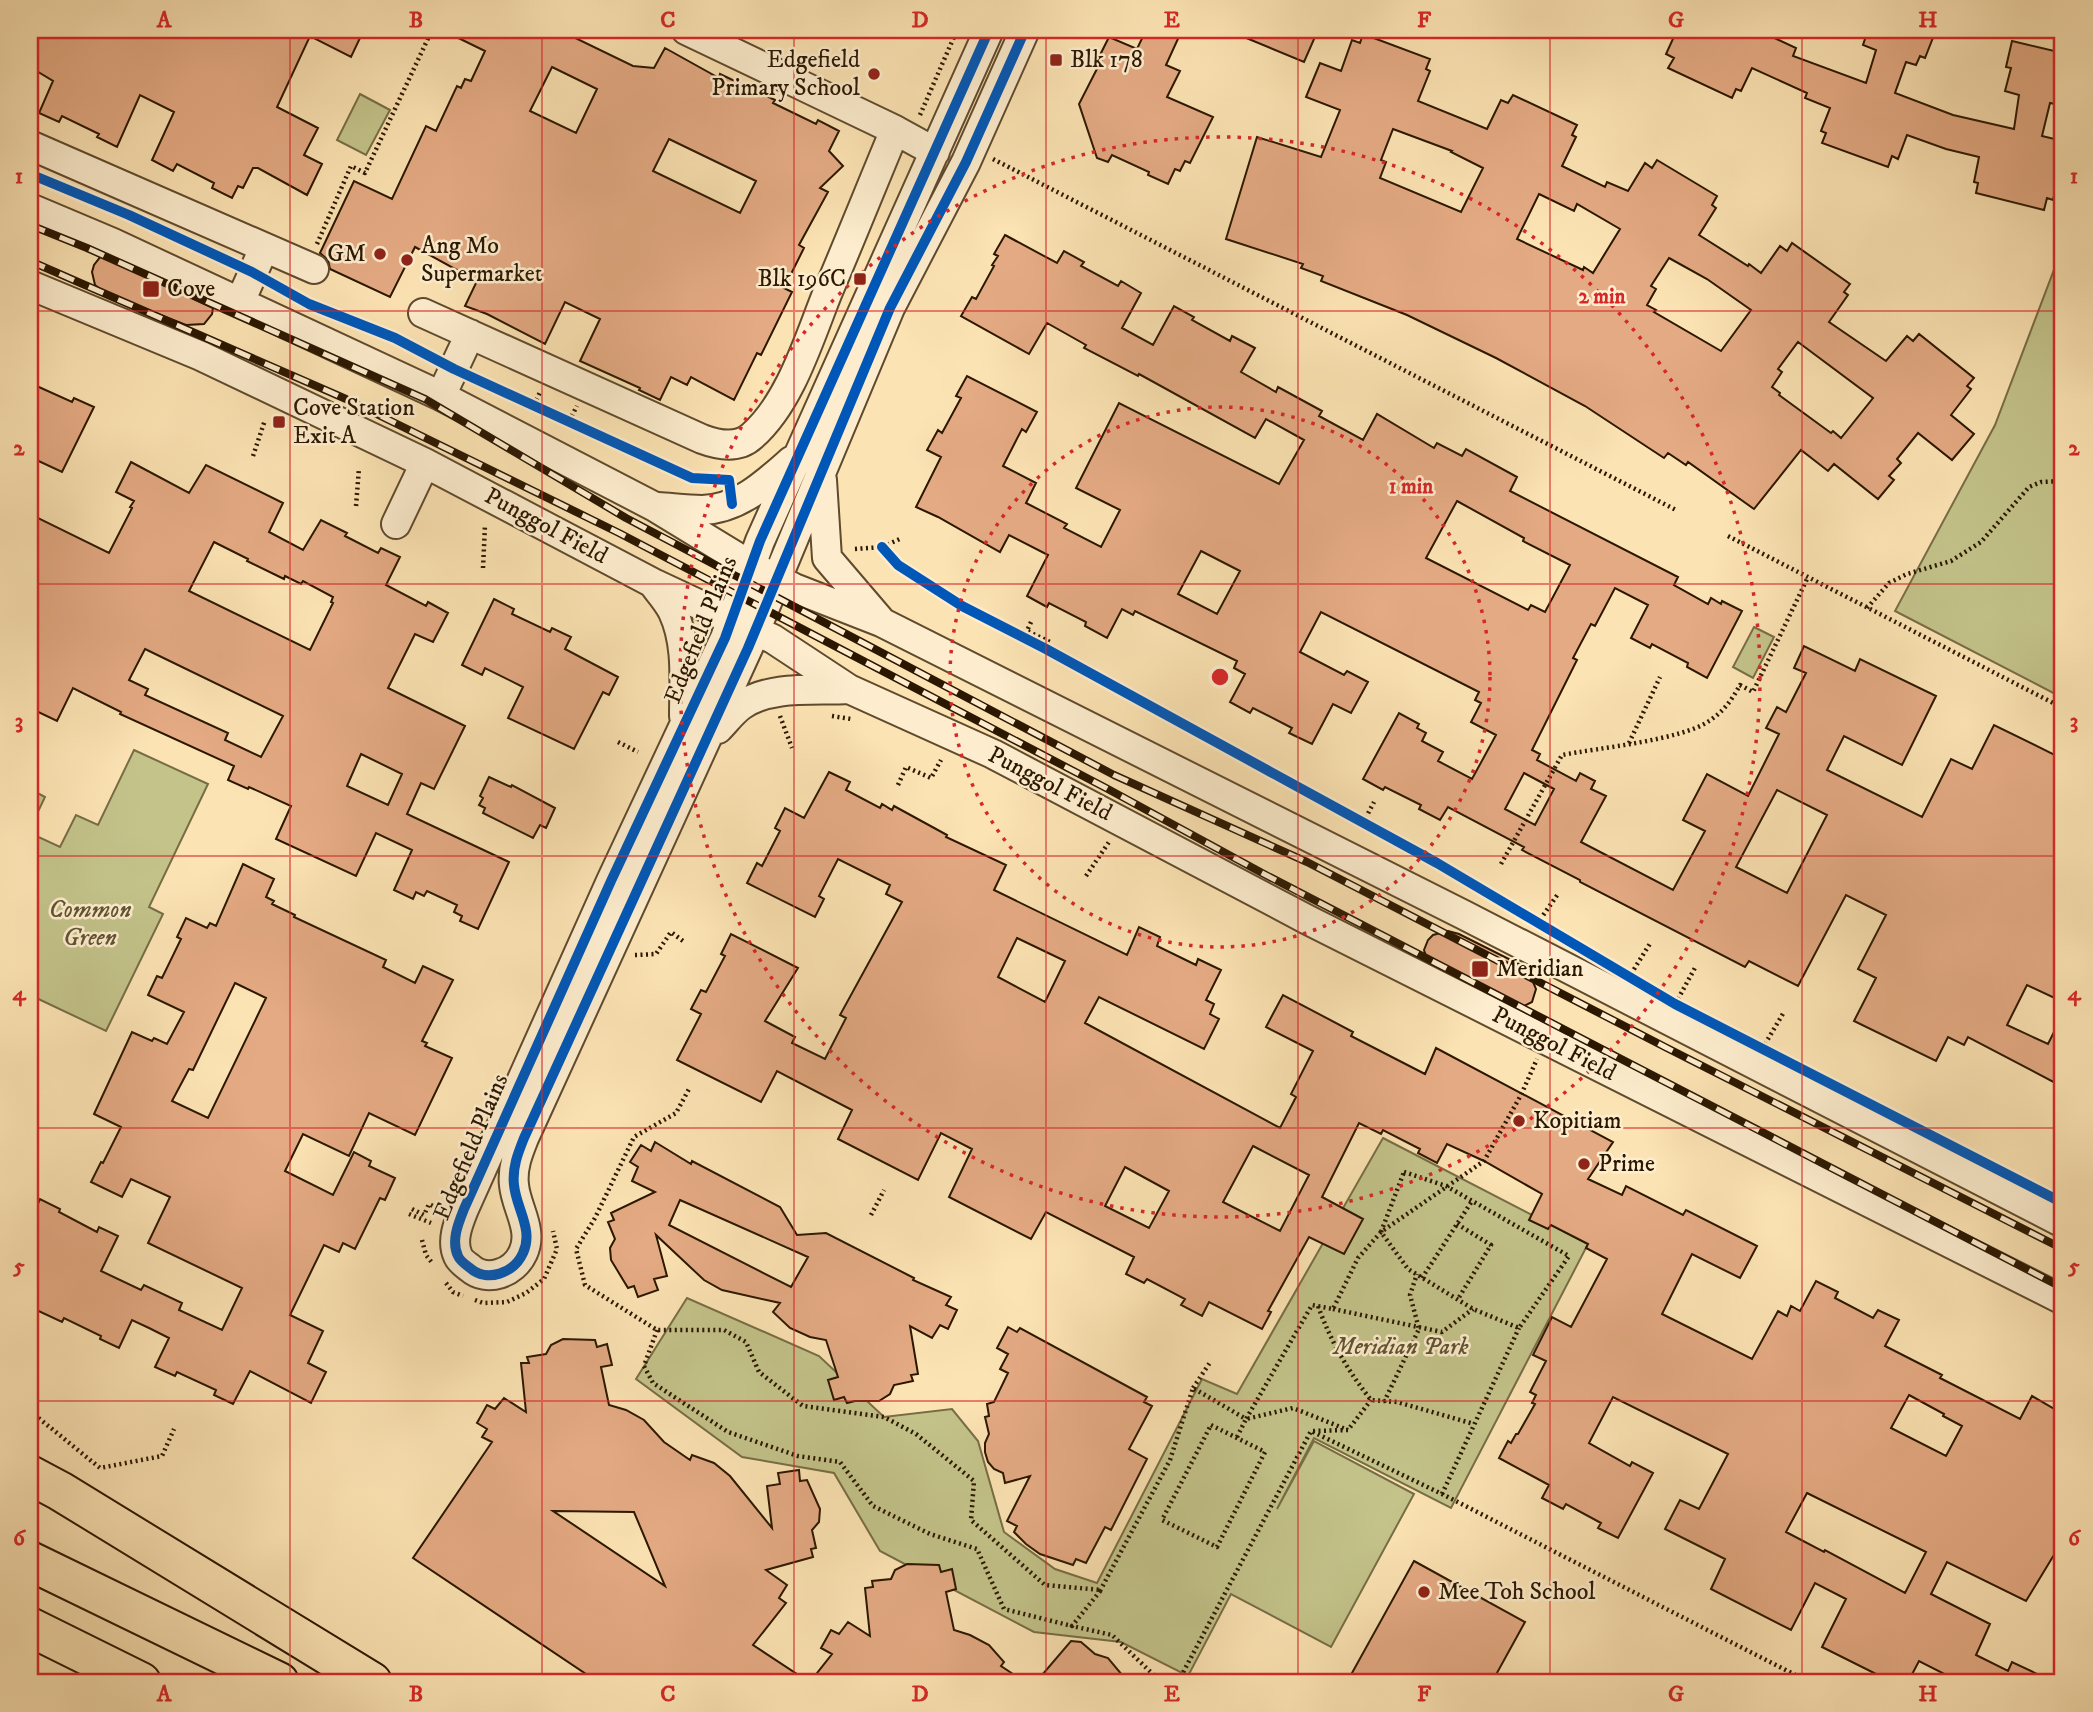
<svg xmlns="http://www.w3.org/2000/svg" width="2093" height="1712" viewBox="0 0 2093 1712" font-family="'IM FELL DW Pica',serif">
	<rect width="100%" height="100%" fill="#fce3b3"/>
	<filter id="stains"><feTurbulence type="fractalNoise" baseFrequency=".00286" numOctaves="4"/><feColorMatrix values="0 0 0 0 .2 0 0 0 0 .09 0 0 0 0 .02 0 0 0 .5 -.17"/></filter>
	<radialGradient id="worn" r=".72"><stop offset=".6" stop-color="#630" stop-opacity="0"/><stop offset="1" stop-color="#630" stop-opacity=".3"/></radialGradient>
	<path fill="#c3c38a" stroke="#776d45" stroke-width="2" d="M360 94 390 110 366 155 337 140Z
		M2063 246V698L1895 611 1995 425Z
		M1754 627 1774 637 1753 678 1733 667Z
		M134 750 208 784 149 907 163 914 106 1031 30 995V833L60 847 76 815 98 825Z
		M30 789 45 797 36 816 30 813Z
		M1383 1138 1588 1244 1451 1508 1314 1438 1277 1509 1314 1441 1414 1494 1331 1647 1231 1594 1188 1676 1121 1642 1034 1632 880 1551 834 1473 742 1457 636 1379 687 1298 819 1356 884 1417 952 1409 978 1441 1004 1532 1055 1569 1097 1583 1202 1379 1237 1394Z"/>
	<path fill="#e4aa83" stroke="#2b1700" stroke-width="2" fill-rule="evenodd" d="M30 30H357L354 35 360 38 351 57 310 36 277 107 318 128 304 155 322 164 307 195 258 168H253L243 188 238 186 232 198 212 188 214 183 177 164 173 171 152 160 174 112 140 95 117 147 97 137 99 134 62 116 59 122 39 113 53 81 30 67Z
		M442 30H559L633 66 654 68 665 48 719 78 720 74 775 100 773 103 816 124 818 120 839 131 829 151 843 166 820 188 828 192 799 245 804 248 784 288 792 292 761 355 757 353 734 400 691 377 687 385 671 377 660 400 639 390 640 388 580 361 600 319 565 302 545 344 487 314 465 306 477 281 415 247 390 297 330 269 328 260 320 253 354 181 392 199 426 126 436 131 457 86 461 88 465 79 471 81 485 51ZM552 67 597 89 576 133 530 111ZM669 139 756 181 740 213 653 171Z
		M1146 30H1182L1166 65 1180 71 1167 97 1213 117 1190 163 1185 161 1180 171 1175 169 1168 184 1148 175 1149 172 1112 155 1108 162 1097 158 1079 104 1102 59 1099 57 1109 37 1137 49Z
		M1227 30H1318L1304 62Z
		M1677 30H1757L1796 48 1793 56 1866 83 1876 50 1863 45 1868 30H1936L1925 58 1920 56 1916 65 1906 62 1895 93 1953 115 2014 129 2019 95 2005 91 2011 68 2006 67 2012 41 2063 53V93L2060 105 2050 103 2042 136 2063 141V177L2059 176 2053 200 2047 198 2044 210 1976 193 1978 183 1974 182 1979 157 1946 149 1907 135 1898 159 1892 156 1888 167 1822 143 1826 133 1821 131 1830 108 1805 98 1807 93 1752 68 1741 91 1736 89 1732 98 1668 68 1674 58 1666 54Z
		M1363 34 1430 59 1426 69 1430 71 1418 101 1487 129 1501 100 1508 103 1513 95 1577 125 1572 135 1576 137 1562 166 1605 187 1607 182 1628 191 1645 163 1652 168 1657 160 1717 196 1712 205 1716 208 1699 235 1748 266 1749 264 1761 273 1780 246 1787 251 1792 243 1850 284 1844 292 1848 295 1829 322 1886 361 1907 336 1913 341 1919 334 1974 378 1967 386 1971 389 1951 415 1974 434 1952 460 1918 433 1897 459 1901 463 1889 476 1894 480 1878 499 1834 464 1828 471 1801 450 1754 509 1688 462 1686 465 1668 453 1664 458 1585 406 1496 358 1407 315 1321 281 1323 276 1301 268 1303 264 1226 239 1257 137 1321 157 1340 110 1306 97 1320 63 1341 71 1352 40 1360 43ZM1393 129 1452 151 1451 152 1483 168 1461 212 1380 178 1386 162 1381 160ZM1539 194 1574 211 1577 204 1620 229 1593 273 1584 267 1583 270 1517 239ZM1669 258 1707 279 1751 310 1721 351 1654 312 1656 310 1647 305 1656 289 1651 286ZM1798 342 1873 398 1841 438 1833 431 1831 433 1779 395 1780 393 1772 387 1782 372 1778 369Z
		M1005 235 1057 263 1064 251 1084 262 1081 266 1118 286 1121 281 1141 293 1122 328 1153 345 1174 306 1194 317 1192 320 1230 341 1232 336 1255 348 1241 372 1276 392 1278 387 1322 411 1319 416 1363 440 1377 414 1434 448 1437 443 1462 456 1466 449 1517 477 1510 491 1678 577 1674 585 1708 604 1711 598 1721 604 1722 601 1742 611 1707 678 1687 667 1688 663 1652 644 1650 648 1631 638 1648 605 1615 588 1595 626 1591 624 1573 658 1577 660 1532 750 1540 754 1537 760 1576 781 1580 773 1595 781 1591 789 1606 796 1581 842 1673 890 1705 831 1683 820 1707 774 1748 796 1779 734 1766 728 1777 707 1786 712 1806 673 1794 668 1804 646 1855 671 1860 659 1936 696 1902 765 1844 736 1827 770 1922 817 1951 759 1972 769 1994 725 2063 759V1002L2027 985 2007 1025 2048 1044 2063 1014V1087L1968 1037 1964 1045 1948 1037 1936 1061 1854 1021 1876 978 1858 969 1886 915 1846 895 1798 986 1749 961 1745 967 1580 882V880L1522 850 1524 847 1448 807 1440 820 1419 809 1421 805 1385 787 1383 790 1363 779 1399 713 1419 724 1417 728 1426 733 1422 741 1443 752 1438 761 1472 779 1496 735 1471 722 1481 703 1475 700 1479 692 1321 612 1300 652 1344 675 1347 671 1368 682 1351 713 1333 704 1312 744 1289 733 1292 728 1253 708 1250 713 1230 702 1245 674 1234 668 1237 661 1135 611 1133 615 1122 609 1107 638 1085 626 1086 622 1049 603 1047 607 1027 596 1048 555 1009 535 1000 552 938 517 916 507 941 457 927 450 938 430 942 433 961 398 956 396 967 376 1037 412 1026 432 1022 429 1003 466 1036 483 1026 503 1067 524 1064 528 1101 547 1120 510 1076 488 1119 403 1279 484 1304 440 1266 419 1255 438 1139 374 1138 376 1084 348 1086 345 1047 323 1029 354 961 316 972 297 976 299 994 266 992 265 998 256 994 254ZM1457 501 1524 538 1523 541 1570 565 1545 612 1531 605 1528 610 1426 558ZM1201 551 1240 571 1217 614 1178 594ZM1524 773 1554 789 1535 825 1505 809ZM1777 790 1827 815 1787 893 1736 867Z
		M101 256 213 308 212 314 204 324 186 325 105 293 95 285 92 272 94 265Z
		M30 383 72 402 74 398 94 407 62 472 30 457Z
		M131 462 189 493 206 465 283 503 269 532 303 550 321 520 347 533 345 536 378 553 381 548 400 557 386 585 426 606 428 602 448 613 433 642 415 634 388 688 465 726 434 789 421 783 407 814 509 862 478 929 460 921 462 916 454 912 457 905 427 891 424 896 416 892 413 899 394 890 412 850 376 833 356 876 276 839 291 806 249 787 248 789 228 780 234 766 120 714 121 712 73 688 57 721 30 708V514L109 553 132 508 130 507 134 501 116 492ZM214 542 248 559 247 561 284 579 285 576 301 584 303 581 333 597 331 602 333 603 310 650 189 591ZM145 649 283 716 261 757 225 740 228 733 145 695 148 689 129 680ZM361 754 402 774 388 805 347 786Z
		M494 599 514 609 512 614 550 632 552 628 571 637 565 649 618 677 609 695 603 692 574 749 508 718 523 687 485 668 482 675 462 665Z
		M829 772 850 782 846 790 880 808 882 804 892 810 894 806 947 835 946 837 1006 865 994 890 1127 955 1139 927 1160 937 1157 946 1196 965 1198 959 1221 970 1206 1000 1214 1004 1210 1014 1219 1019 1204 1049 1099 997 1085 1023 1280 1128 1296 1097 1291 1094 1313 1051 1266 1027 1283 995 1353 1032 1351 1036 1425 1074 1436 1048 1613 1142 1588 1179 1622 1195 1626 1186 1683 1215 1686 1210 1757 1246 1740 1278 1692 1254 1662 1314 1752 1359 1778 1311 1787 1316 1791 1306 1800 1311 1816 1281 1838 1292 1835 1298 1873 1318 1878 1310 1899 1320 1885 1346 1942 1375 1940 1378 2020 1419 2032 1396 2063 1414V1540L2026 1601 1947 1562 1931 1594 1990 1624 1976 1655 2008 1671 2012 1662 2054 1682H1960L1919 1661 1908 1682H1892L1822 1647 1846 1599 1815 1583 1791 1630 1711 1589 1725 1559 1665 1529 1680 1500 1699 1509 1728 1454 1613 1397 1589 1443 1630 1466 1632 1462 1653 1473 1618 1538 1598 1528 1601 1523 1566 1504 1563 1509 1542 1498 1549 1485 1499 1458 1508 1441 1511 1443 1516 1434H1518L1535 1404 1532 1403 1536 1395 1530 1392 1546 1361 1533 1355 1552 1317 1571 1327 1607 1259 1586 1248 1588 1244 1551 1225 1548 1229 1529 1220 1542 1194 1484 1161 1447 1144 1437 1163 1418 1153 1420 1149 1383 1130 1381 1134 1359 1123 1322 1197 1363 1219 1344 1254 1309 1237 1268 1311 1271 1312 1262 1329 1209 1302 1202 1316 1181 1305 1185 1299 1147 1279 1144 1283 1126 1274 1134 1257 1046 1212 1031 1239 949 1197 972 1149 941 1133 918 1180 838 1139 852 1110 777 1071 761 1102 677 1060 701 1014 691 1009 701 990 706 992 725 956 721 954 731 934 798 968 765 1021 795 1037 792 1043 825 1059 846 1018 840 1015 902 902 886 894 890 885 838 859 819 896 824 899 815 917 747 883 757 863 762 866 780 831 775 828 785 808 804 818ZM1017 938 1065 961 1045 1002 998 977ZM1253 1146 1309 1175 1280 1231 1223 1202ZM1125 1167 1169 1191 1149 1228 1105 1206ZM1909 1395 1944 1414 1943 1416 1962 1426 1946 1456 1891 1428ZM1807 1493 1926 1552 1905 1593 1825 1550 1824 1552 1786 1532Z
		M489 777 511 787 512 785 555 808 546 828 540 825 533 838 483 813 485 808 479 805 483 798 480 796Z
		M243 864 274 879 266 897 274 901 272 904 295 915 294 917 386 960 383 967 415 983 423 966 453 980 422 1041 427 1043 425 1046 452 1058 415 1135 369 1113 349 1156 303 1134 285 1171 333 1195 354 1152 371 1161 369 1166 395 1178 385 1200 380 1198 355 1249 343 1243 339 1252 324 1245 290 1315 323 1331 308 1363 326 1372 311 1403 250 1371 233 1404 214 1395 216 1390 177 1372 175 1376 155 1367 169 1338 149 1328 132 1320 119 1348 100 1339 101 1336 64 1318 62 1322 30 1307V1221L40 1199 60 1209 59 1212 97 1232 99 1227 118 1236 101 1271 141 1290 144 1285 182 1303 179 1310 222 1330 242 1288 148 1243 170 1197 131 1179 122 1197 91 1182 101 1162 103 1163 121 1127 94 1114 132 1032 152 1041 154 1038 167 1044 184 1012 148 995 157 976 162 978 181 939 177 937 186 918 207 928 210 923 216 926ZM235 983 266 998 208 1118 172 1101 189 1069 193 1070Z
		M1448 931 1459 934 1523 966 1529 972 1536 989 1532 1002 1520 1008 1428 962 1424 950 1428 940 1433 935Z
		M655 1142 691 1164 692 1161 780 1207 797 1235 826 1233 914 1278 913 1280 951 1297 946 1305 957 1310 948 1329 940 1325 932 1338 910 1326 918 1374 911 1375 913 1381 894 1385 890 1394 879 1401H855L847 1403 844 1397 834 1400 828 1380 838 1377 826 1340 810 1337 790 1328 773 1312 780 1303 722 1290 704 1280 656 1235 667 1276 654 1279 658 1290 638 1297 634 1286 628 1288 611 1260 610 1248 615 1239 608 1222 614 1220 611 1213 655 1192 632 1181 638 1167 630 1162 641 1145 651 1151ZM680 1200 808 1257 791 1287 669 1225Z
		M1008 1327 1017 1332 1020 1328 1147 1397 1144 1402 1152 1406 1129 1449 1147 1459 1111 1530 1105 1527 1086 1563 1076 1559 1073 1565 1040 1554 1026 1544 1014 1532 1017 1526 1007 1521 1030 1476 1005 1483 1003 1473 994 1469 988 1462 985 1452V1443L989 1434 985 1417 989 1416 987 1404 994 1402 1008 1373 1000 1369 1008 1354 997 1348Z
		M563 1339 595 1340 597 1347 607 1344 612 1365 601 1367 609 1405 626 1410 644 1420 664 1442 690 1460 692 1455 714 1463 730 1476 772 1528 767 1486 780 1484 778 1473 799 1470 800 1481 807 1480 820 1509 819 1522 812 1530 816 1548 811 1549 813 1557 766 1570 787 1585 779 1598 786 1603 753 1645 809 1682H598L413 1558 492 1442 482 1437 487 1429 477 1423 487 1405 495 1409 504 1398 526 1412 521 1363H529L527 1357 546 1354 551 1345ZM553 1511 634 1512 665 1586Z
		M1414 1561 1525 1622 1492 1682H1347Z
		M907 1564 939 1565 941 1572 952 1569 956 1589 946 1592 954 1630 970 1635 989 1645 1004 1662 1001 1666 1025 1682H810L832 1654 821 1648 831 1630 839 1634 848 1622 870 1636 865 1588 873 1587 872 1581 891 1579 895 1570Z
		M1071 1641 1081 1642 1095 1654 1108 1658 1128 1682H1036Z"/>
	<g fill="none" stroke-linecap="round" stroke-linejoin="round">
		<defs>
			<path id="minor" d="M686 30 895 130 935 152
				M989 30 760 541 725 638 611 881 464 1209C458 1224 451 1241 458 1256 460 1261 466 1265 470 1268 487 1283 514 1273 523 1253 534 1230 516 1208 514 1185 512 1168 518 1153 524 1138L748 648 890 308 966 162 1025 30
				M30 145 314 269
				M30 208 113 243 441 396 655 507 750 565 794 588 881 622 1464 915 2063 1223
				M30 285 201 356 425 463 653 583 773 639 849 689 993 754 1308 920 2063 1300
				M240 302 264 248
				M423 313 702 439C718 445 738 449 752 436 790 403 809 339 827 294 850 240 872 185 895 130
				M441 396 470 334
				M822 480 827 558 880 620
				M658 507C673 508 688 510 702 510 739 509 766 483 791 461
				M396 524 425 463
				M654 585C661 594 669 603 673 612 688 644 684 682 684 716
				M718 729C726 721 733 711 742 705 771 685 814 691 849 689"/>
			<path id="highway" d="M30 1475 60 1491 372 1682
				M30 1561 279 1682
				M30 1627 141 1682"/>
		</defs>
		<use href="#minor" stroke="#5f4a2d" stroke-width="32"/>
		<use href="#highway" stroke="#2b1700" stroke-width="42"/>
		<path stroke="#2b1700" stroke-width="4.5" stroke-dasharray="2 3.5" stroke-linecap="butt" d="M920 115 957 30
			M993 159 1676 510
			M317 244 351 166 365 173 432 30
			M534 405 541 390
			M569 421 577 406
			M253 456 265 420
			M356 506 359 468
			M1728 536 2063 708
			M855 549 882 547 902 538
			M483 568 485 525
			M1867 608 1889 583 1907 574 1951 561 1981 542 2029 487 2041 482 2063 481
			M1031 622 1027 631 1050 642 1046 649
			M780 716 792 748
			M832 716 851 719
			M618 742 638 752
			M1629 743 1660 677
			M898 785 906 767 931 778 941 760
			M1363 823 1374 802
			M1501 864 1562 755C1598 748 1682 740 1709 721 1723 712 1732 700 1740 685L1753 692 1808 577
			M1086 876 1109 842
			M1537 924 1558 894
			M635 955 656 954 671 932 683 941
			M1631 974 1651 942
			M1678 999 1696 966
			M1765 1044 1784 1012
			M1404 1172 1446 1186 1569 1256 1519 1328 1473 1309 1408 1269 1381 1232Z
			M412 1209 424 1215 429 1204 437 1208
			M409 1214 431 1223
			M871 1215 884 1190
			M1457 1224 1491 1245 1458 1299
			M422 1240 426 1255 433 1264
			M1422 1278 1472 1201
			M446 1283 453 1292 463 1296
			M475 1300 483 1303 507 1302 526 1293 544 1279 557 1249 553 1231
			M1318 1306C1331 1342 1348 1371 1371 1400L1397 1402 1474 1424
			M1333 1309 1442 1332 1473 1309
			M657 1330 644 1366 653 1383 728 1432 798 1456 840 1462 873 1506 930 1534 977 1549 1004 1609 1072 1626 1101 1590 1045 1585 971 1520 974 1481 916 1434 884 1417 803 1406 759 1372 746 1342 724 1330H657L585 1285 576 1249 595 1218 634 1137 676 1113 689 1089
			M1193 1388 1211 1361
			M1384 1402 1419 1329 1410 1295 1417 1274
			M30 1411 100 1468 162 1456 174 1429
			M1211 1425 1265 1452 1217 1547 1162 1520Z
			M1313 1431 1348 1430 1371 1400
			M1237 1437 1246 1419 1293 1408 1348 1430
			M1442 1494 1519 1328
			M1100 1591 1170 1460 1193 1388 1246 1419 1312 1305 1333 1309 1358 1258 1381 1232 1484 1161 1521 1095 1537 1059
			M1073 1625 1072 1626 1112 1635 1161 1682
			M1178 1682 1311 1431 1442 1494 1809 1682"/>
		<use href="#minor" stroke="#fdedce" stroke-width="28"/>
		<use href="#highway" stroke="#fce3b3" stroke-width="38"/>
		<defs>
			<path id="rail" d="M30 225 87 248 425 399 626 518 1114 775 1307 862 1665 1047 2063 1249
				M30 261 346 399 619 533 1106 788 1264 874 2063 1288"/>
		</defs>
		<use href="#rail" stroke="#2b1700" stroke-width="8"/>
		<use href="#rail" stroke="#fdedce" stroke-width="5" stroke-dasharray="16" stroke-linecap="butt"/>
		<defs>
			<path id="cycleway" d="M989 30 760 541 725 638 611 881 464 1209C458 1224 451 1241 458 1256 460 1261 466 1265 470 1268 487 1283 514 1273 523 1253 534 1230 516 1208 514 1185 512 1168 518 1153 524 1138L748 648 890 308 966 162 1025 30
				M30 174 129 215 252 272 309 304 395 338 454 369 692 478 729 480 732 504
				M882 547 898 565 962 606 1046 649 1437 863 1675 1004 2063 1203"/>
		</defs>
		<use href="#cycleway" stroke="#fdedce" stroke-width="15"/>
		<use href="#cycleway" stroke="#0057b8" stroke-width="10"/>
	</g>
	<path fill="none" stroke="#d62828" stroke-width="2" stroke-opacity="0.55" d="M290 30V1682M542 30V1682M794 30V1682M1046 30V1682M1298 30V1682M1550 30V1682M1802 30V1682M30 311H2063M30 584H2063M30 856H2063M30 1128H2063M30 1401H2063"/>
	<g fill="none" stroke="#d62828" stroke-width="3.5" stroke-dasharray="3.5 7">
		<circle cx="1220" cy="677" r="270"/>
		<circle cx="1220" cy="677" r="540"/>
	</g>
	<g fill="#8f2418" stroke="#fdedce" stroke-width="2.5">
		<rect x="1049" y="53" width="14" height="14" rx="3.5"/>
		<circle cx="874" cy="74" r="7"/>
		<circle cx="380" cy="254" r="7"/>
		<circle cx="407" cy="260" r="7"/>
		<rect x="853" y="272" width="14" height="14" rx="3.5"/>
		<rect x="142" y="280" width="18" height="18" rx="3.5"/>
		<rect x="272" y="415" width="14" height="14" rx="3.5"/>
		<rect x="1471" y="960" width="18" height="18" rx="3.5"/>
		<circle cx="1519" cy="1121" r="7"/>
		<circle cx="1584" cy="1164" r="7"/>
		<circle cx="1424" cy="1592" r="7"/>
	</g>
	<g text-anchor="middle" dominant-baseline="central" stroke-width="5" stroke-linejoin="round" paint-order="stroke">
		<g font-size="24" fill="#2b1700" stroke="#fdedce" text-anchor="start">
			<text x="860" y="60" text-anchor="end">Edgefield<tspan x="860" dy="28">Primary School</tspan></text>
			<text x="1070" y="60">Blk 178</text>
			<text x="421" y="246">Ang Mo<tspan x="421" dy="28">Supermarket</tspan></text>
			<text x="366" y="254" text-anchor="end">GM</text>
			<text x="846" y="279" text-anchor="end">Blk 196C</text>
			<text x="167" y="289">Cove</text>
			<text x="293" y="408">Cove Station<tspan x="293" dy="28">Exit A</tspan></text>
			<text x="1496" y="969">Meridian</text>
			<text x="1533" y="1121">Kopitiam</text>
			<text x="1598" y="1164">Prime</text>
			<text x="1438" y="1592">Mee Toh School</text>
		</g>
		<g font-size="24" fill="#2b1700" stroke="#fdedce">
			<text transform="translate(546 526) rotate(28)">Punggol Field</text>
			<text transform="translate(701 630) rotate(-68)">Edgefield Plains</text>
			<text transform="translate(1050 784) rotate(27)">Punggol Field</text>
			<text transform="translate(1554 1044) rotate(27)">Punggol Field</text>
			<text transform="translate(471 1147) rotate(-67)">Edgefield Plains</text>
		</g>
		<g font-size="24" font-style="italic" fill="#605330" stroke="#fdedce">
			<text x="90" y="910">Common<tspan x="90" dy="28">Green</tspan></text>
			<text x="1401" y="1347">Meridian Park</text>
		</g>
	</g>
	<circle cx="1220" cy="677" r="10" fill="#d62828" stroke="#fdedce" stroke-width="3.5"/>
	<g font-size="21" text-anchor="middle" font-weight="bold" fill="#d62828" stroke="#fdedce" stroke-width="5" stroke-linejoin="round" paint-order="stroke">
		<text x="1602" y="303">2 min</text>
		<text x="1411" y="493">1 min</text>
	</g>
	<rect width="2093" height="1712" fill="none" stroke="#fce3b3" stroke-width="77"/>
	<rect x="38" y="38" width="2016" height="1636" fill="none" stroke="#d62828" stroke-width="2.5"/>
	<g font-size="23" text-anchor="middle" font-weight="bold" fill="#d62828">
		<text x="164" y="27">A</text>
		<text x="416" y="27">B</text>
		<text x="668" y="27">C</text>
		<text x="920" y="27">D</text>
		<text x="1172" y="27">E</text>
		<text x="1424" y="27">F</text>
		<text x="1676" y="27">G</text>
		<text x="1928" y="27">H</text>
		<text x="19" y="183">1</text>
		<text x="2074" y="183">1</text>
		<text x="19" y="455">2</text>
		<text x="2074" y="455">2</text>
		<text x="19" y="728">3</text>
		<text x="2074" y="728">3</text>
		<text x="19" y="1000">4</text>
		<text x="2074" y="1000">4</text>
		<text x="19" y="1273">5</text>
		<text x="2074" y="1273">5</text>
		<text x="19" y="1545">6</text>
		<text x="2074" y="1545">6</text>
		<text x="164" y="1701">A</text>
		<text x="416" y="1701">B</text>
		<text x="668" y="1701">C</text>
		<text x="920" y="1701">D</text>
		<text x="1172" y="1701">E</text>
		<text x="1424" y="1701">F</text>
		<text x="1676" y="1701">G</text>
		<text x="1928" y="1701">H</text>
	</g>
	<rect width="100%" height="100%" filter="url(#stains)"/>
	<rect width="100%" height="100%" fill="url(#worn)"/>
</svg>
